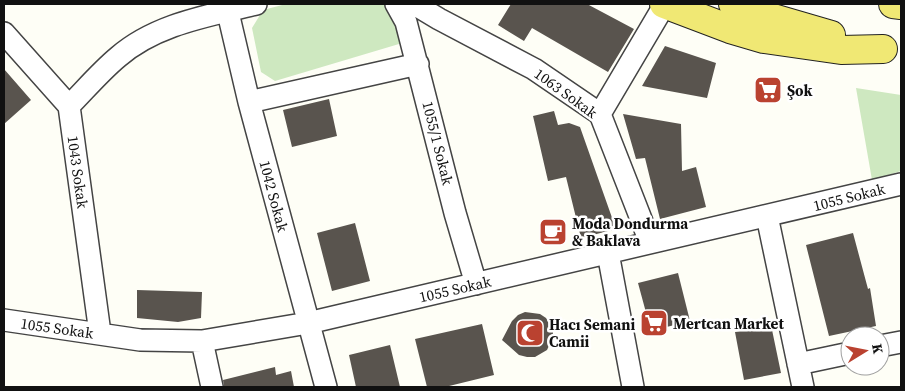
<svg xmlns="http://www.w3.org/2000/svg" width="905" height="391" viewBox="0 0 905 391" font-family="'Source Serif 4',serif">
	<rect width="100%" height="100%" fill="#fefef6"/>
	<path fill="#cee8c0" d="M286 4H390L399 26V44L275 81 261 72 252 28 263 10Z
		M856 88 901 95V171L872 180Z"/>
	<path fill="#59544e" d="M511 4H587L634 29 608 72 532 28 524 41 498 25Z
		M665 46 716 63 707 98 642 86Z
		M4 69 31 100 4 124Z
		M329 99 337 136 292 147 283 110Z
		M554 111 558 125 569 123 580 127 616 229 581 238 566 177 548 181 533 116Z
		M623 114 681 124 682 171 696 167 706 207 660 219 645 158 636 159Z
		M355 223 370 281 332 291 317 233Z
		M853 233 868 289 870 288 876 326 829 336 806 245Z
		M678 273 690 321 651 331 638 283Z
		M137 290 202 292 201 318 178 322 137 318Z
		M525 312 540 314 546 318 553 330V337L547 350 535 357H527L519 355 502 340 512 321 518 315Z
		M482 324 494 375 445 387H427L415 339Z
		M771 325 781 373 744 380 735 332Z
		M390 345 400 387H356L349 355Z
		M275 367 276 375 291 371 294 387H224L223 380Z"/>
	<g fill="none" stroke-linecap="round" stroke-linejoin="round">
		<defs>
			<path id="minor" d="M226 4 249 102 326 387
				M396 4 406 22 455 213 476 284
				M414 4 439 19 534 69 600 114 650 242
				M4 33 69 106 100 333
				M249 102 418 64
				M69 106C85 90 100 72 118 57 156 24 208 16 256 4
				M600 114 665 4
				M767 216 803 387
				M608 253 633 387
				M4 320 140 340 202 341 308 323 901 184
				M202 341 212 387
				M880 346 901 342
				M798 364 850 353"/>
			<path id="primary" d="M664 4 730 29 764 39 841 50 883 49
				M733 4 756 13 831 35
				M893 4 901 5"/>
		</defs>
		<use href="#minor" stroke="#444" stroke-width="24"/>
		<use href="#primary" stroke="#222" stroke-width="30"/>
		<use href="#minor" stroke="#fff" stroke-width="21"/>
		<use href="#primary" stroke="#f0e874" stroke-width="28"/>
	</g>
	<defs>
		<symbol id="supermarket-square" viewBox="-11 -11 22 22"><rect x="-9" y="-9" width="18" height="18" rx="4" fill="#ba4230" stroke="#fff"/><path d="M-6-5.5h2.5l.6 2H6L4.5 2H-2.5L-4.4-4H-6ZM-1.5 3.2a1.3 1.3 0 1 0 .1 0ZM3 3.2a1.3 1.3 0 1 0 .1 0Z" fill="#fff"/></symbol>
		<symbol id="cafe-square" viewBox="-11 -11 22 22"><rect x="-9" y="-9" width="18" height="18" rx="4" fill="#ba4230" stroke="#fff"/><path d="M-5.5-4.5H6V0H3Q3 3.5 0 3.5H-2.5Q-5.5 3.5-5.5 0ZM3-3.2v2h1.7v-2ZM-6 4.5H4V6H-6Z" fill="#fff"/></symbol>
		<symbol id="mosque-square" viewBox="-11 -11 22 22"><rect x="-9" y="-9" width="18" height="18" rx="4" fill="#ba4230" stroke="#fff"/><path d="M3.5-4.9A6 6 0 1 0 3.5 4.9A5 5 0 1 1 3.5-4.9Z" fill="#fff"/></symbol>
	</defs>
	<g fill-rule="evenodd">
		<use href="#supermarket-square" x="752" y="74" width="32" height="32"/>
		<use href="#cafe-square" x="537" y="216" width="32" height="32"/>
		<use href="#supermarket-square" x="638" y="307" width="32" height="32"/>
		<use href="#mosque-square" x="514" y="317" width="32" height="32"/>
	</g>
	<g text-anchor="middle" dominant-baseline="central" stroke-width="5" stroke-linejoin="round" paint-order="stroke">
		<g font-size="15" font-weight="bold" fill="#111" stroke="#fff" text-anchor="start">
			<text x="787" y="90">Şok</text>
			<text x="572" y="223">Moda Dondurma<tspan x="572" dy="17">&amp; Baklava</tspan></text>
			<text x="673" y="323">Mertcan Market</text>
			<text x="549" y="324">Hacı Semani<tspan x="549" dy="17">Camii</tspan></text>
		</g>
		<g font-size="15" fill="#111" stroke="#fff">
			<text transform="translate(566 93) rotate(36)">1063 Sokak</text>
			<text transform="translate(438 143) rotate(76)">1055/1 Sokak</text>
			<text transform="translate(78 172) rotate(82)">1043 Sokak</text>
			<text transform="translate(274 196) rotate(75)">1042 Sokak</text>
			<text transform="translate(849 197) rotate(-14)">1055 Sokak</text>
			<text transform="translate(455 289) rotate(-13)">1055 Sokak</text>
			<text transform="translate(57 328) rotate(8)">1055 Sokak</text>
		</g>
	</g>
	<rect width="905" height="391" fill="none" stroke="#111111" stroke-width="10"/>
	<g transform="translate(865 351) rotate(80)"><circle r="24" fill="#ffffff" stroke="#a0a0a0"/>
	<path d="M0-4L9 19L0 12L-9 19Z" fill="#ba4230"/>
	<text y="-8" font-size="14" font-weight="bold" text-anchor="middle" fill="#111111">K</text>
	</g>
</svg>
